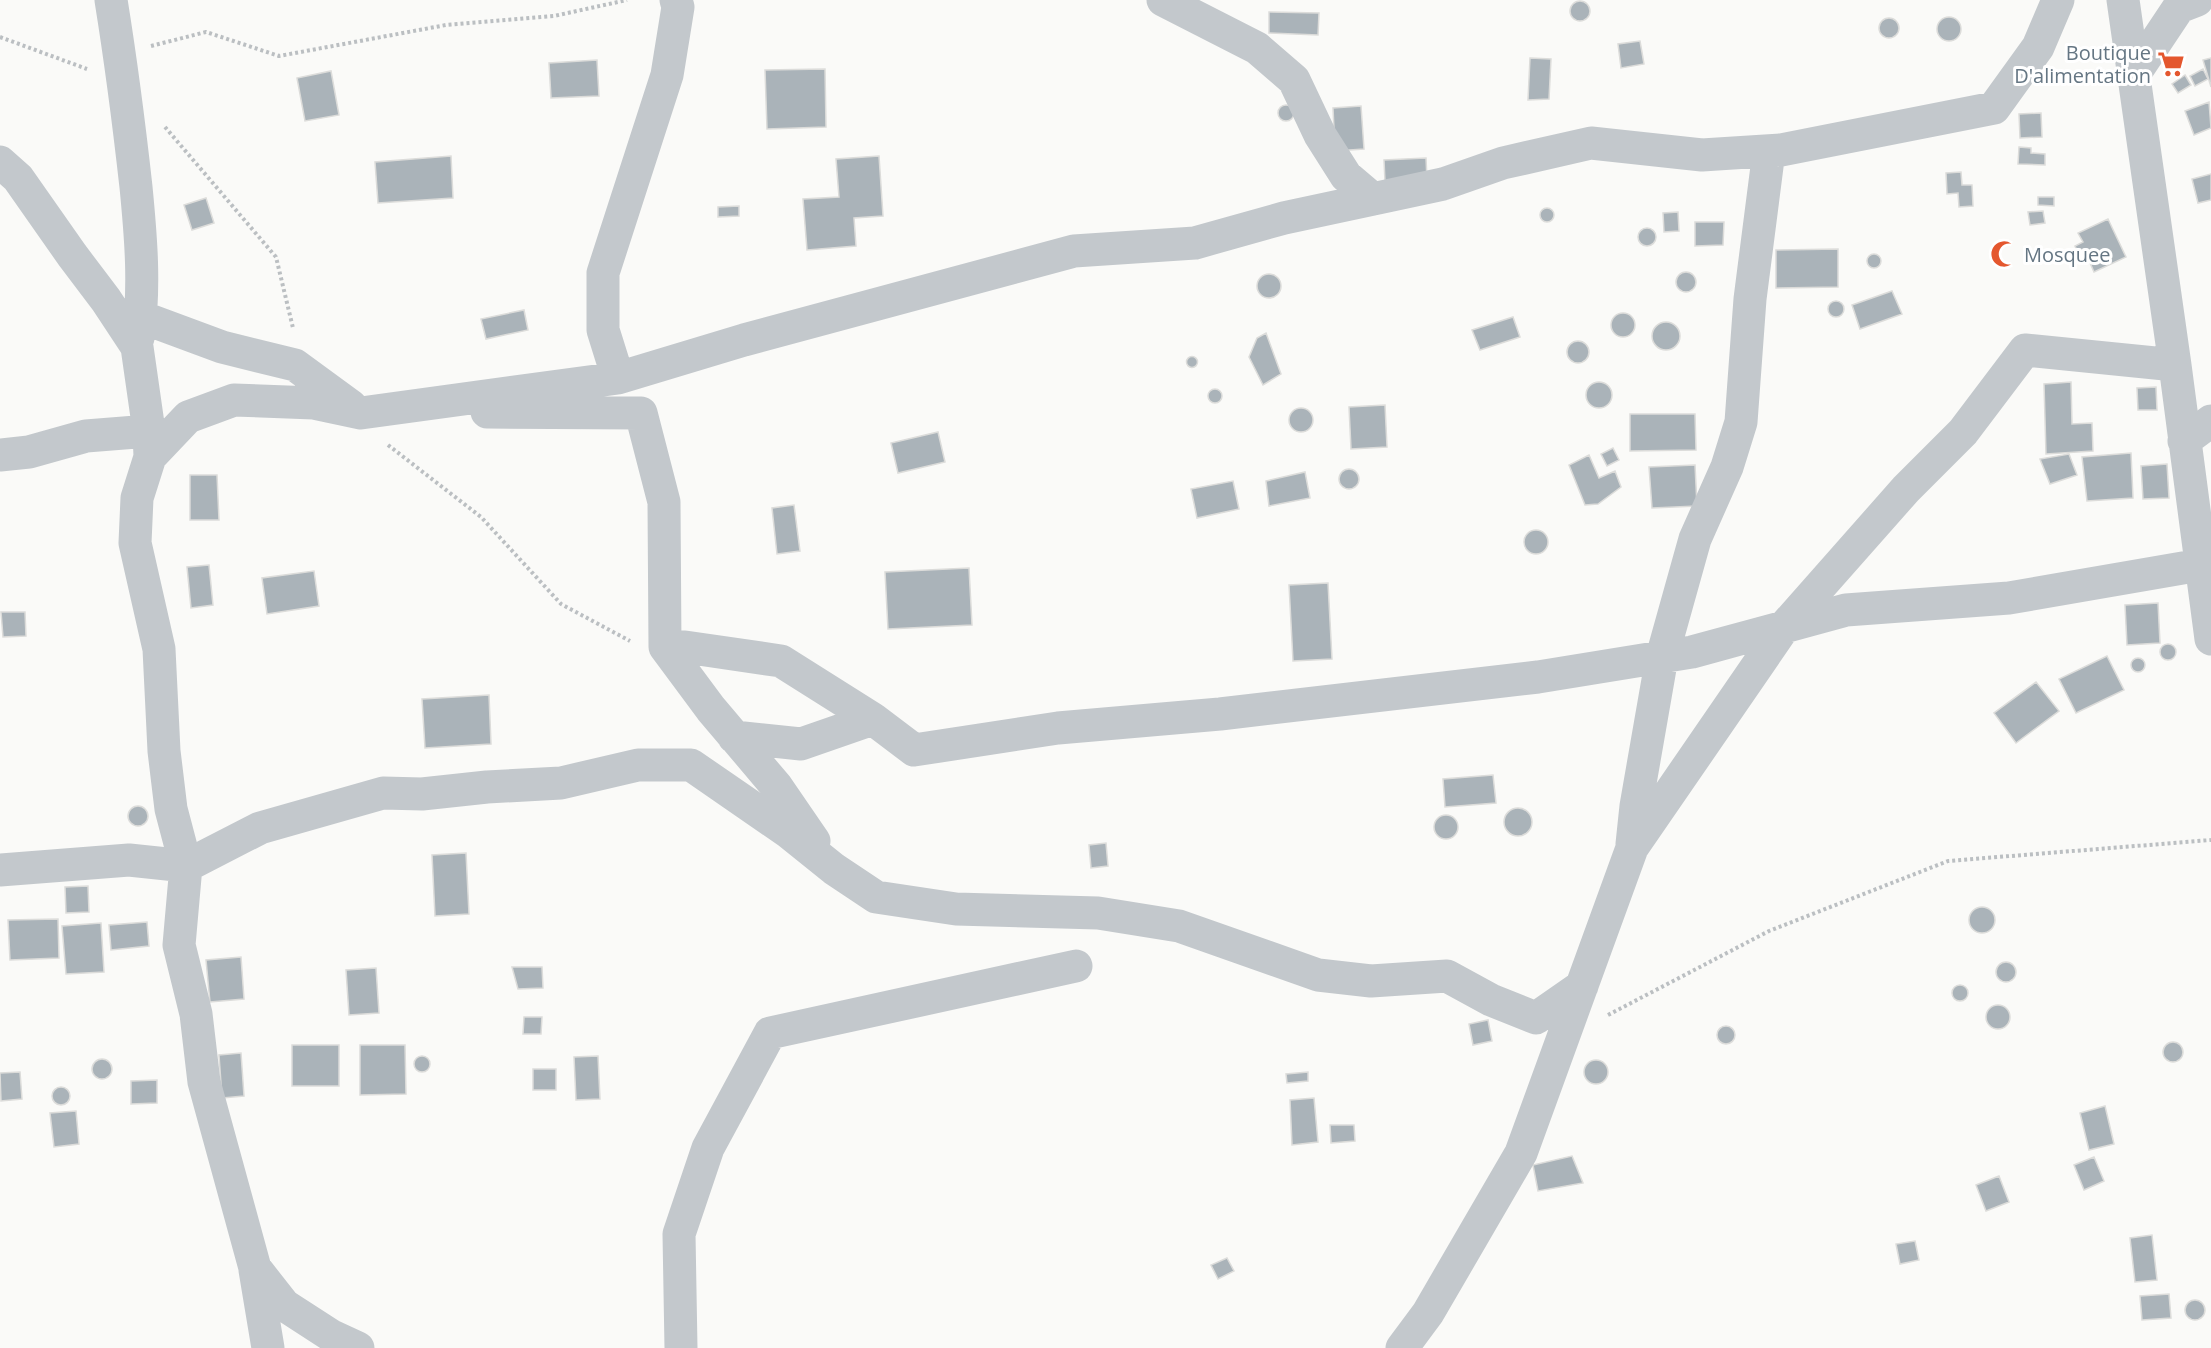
<svg xmlns="http://www.w3.org/2000/svg" width="2211" height="1348" viewBox="0 0 2211 1348" font-family="'Open Sans',sans-serif">
	<rect width="100%" height="100%" fill="#fafaf8"/>
	<path fill="#aab3b9" stroke="#dcdcda" stroke-width="1.5" d="M1570 11a10 10 0 1 1 20 0a10 10 0 1 1-20 0Z
		M1269 12 1319 13 1318 35 1269 33Z
		M1937 29a12 12 0 1 1 24 0a12 12 0 1 1-24 0Z
		M1879 28a10 10 0 1 1 20 0a10 10 0 1 1-20 0Z
		M1640 41 1644 64 1621 68 1618 44Z
		M1530 58 1551 59 1549 99 1528 100Z
		M2211 58V87L2203 60Z
		M597 60 599 96 551 98 549 63Z
		M825 69 826 127 767 129 765 70Z
		M2203 69 2208 79 2195 86 2190 76Z
		M331 71 339 115 305 121 297 78Z
		M2185 75 2191 85 2178 93 2172 84Z
		M2209 102 2211 128 2194 135 2185 111Z
		M1278 113a8 8 0 1 1 16 0a8 8 0 1 1-16 0Z
		M1361 106 1364 149 1335 151 1333 108Z
		M2041 113 2042 137 2020 138 2019 114Z
		M2019 147 2031 148V153L2045 154V165L2018 164Z
		M451 156 453 198 378 203 375 162Z
		M879 156 883 216 854 218 856 246 807 250 803 199 839 197 836 159Z
		M1426 158 1427 180 1385 182 1384 160Z
		M1961 172 1962 185H1972L1973 206 1959 207 1958 193 1947 194 1946 173Z
		M2211 174V200L2198 203 2192 179Z
		M2038 197H2054V206L2038 205Z
		M206 198 214 223 192 230 184 205Z
		M739 206V216L718 217V207Z
		M1540 215a7 7 0 1 1 14 0a7 7 0 1 1-14 0Z
		M2043 211 2045 223 2030 225 2028 212Z
		M1678 212 1679 231 1664 232 1663 213Z
		M2108 219 2126 257 2094 272 2087 256 2081 259 2075 246 2083 242 2078 233Z
		M1695 222H1724L1723 245 1695 246Z
		M1638 237a9 9 0 1 1 18 0a9 9 0 1 1-18 0Z
		M1838 249V287L1776 288V250Z
		M1867 261a7 7 0 1 1 14 0a7 7 0 1 1-14 0Z
		M1676 282a10 10 0 1 1 20 0a10 10 0 1 1-20 0Z
		M1257 286a12 12 0 1 1 24 0a12 12 0 1 1-24 0Z
		M1892 291 1902 314 1860 329 1852 305Z
		M1828 309a8 8 0 1 1 16 0a8 8 0 1 1-16 0Z
		M524 310 528 330 486 339 481 319Z
		M1611 325a12 12 0 1 1 24 0a12 12 0 1 1-24 0Z
		M1513 317 1520 337 1480 350 1472 330Z
		M1652 336a14 14 0 1 1 28 0a14 14 0 1 1-28 0Z
		M1266 333 1281 374 1263 385 1249 357 1257 338Z
		M1567 352a11 11 0 1 1 22 0a11 11 0 1 1-22 0Z
		M1186.5 362a5.5 5.5 0 1 1 11 0a5.5 5.5 0 1 1-11 0Z
		M1586 395a13 13 0 1 1 26 0a13 13 0 1 1-26 0Z
		M2071 382 2072 424 2092 423 2093 451 2046 454 2044 384Z
		M2156 387 2157 410H2138L2137 388Z
		M1208 396a7 7 0 1 1 14 0a7 7 0 1 1-14 0Z
		M1385 405 1387 447 1351 449 1349 407Z
		M1289 420a12 12 0 1 1 24 0a12 12 0 1 1-24 0Z
		M1630 414H1695L1696 450 1630 451Z
		M938 432 945 462 898 473 891 443Z
		M1613 448 1619 460 1607 466 1601 454Z
		M2131 453 2133 498 2087 501 2082 457Z
		M2069 454 2077 475 2050 484 2040 459Z
		M1589 455 1599 478 1615 471 1621 487 1598 504 1585 505 1569 465Z
		M2167 464 2169 498 2143 499 2141 466Z
		M1695 465 1697 506 1652 508 1649 467Z
		M1339 479a10 10 0 1 1 20 0a10 10 0 1 1-20 0Z
		M1305 472 1310 498 1269 506 1266 481Z
		M190 475H217L219 520H190Z
		M1233 481 1239 509 1197 518 1191 489Z
		M794 505 800 551 777 554 772 508Z
		M1524 542a12 12 0 1 1 24 0a12 12 0 1 1-24 0Z
		M209 565 213 605 191 608 187 567Z
		M969 568 972 625 888 629 885 572Z
		M314 571 319 606 267 614 262 578Z
		M1328 583 1332 659 1293 661 1289 585Z
		M2158 603 2160 643 2127 645 2125 605Z
		M1 612H25L26 636 3 637Z
		M2160 652a8 8 0 1 1 16 0a8 8 0 1 1-16 0Z
		M2107 656 2124 690 2076 713 2059 679Z
		M2131 665a7 7 0 1 1 14 0a7 7 0 1 1-14 0Z
		M2036 682 2059 711 2016 743 1994 713Z
		M489 695 491 744 425 748 422 699Z
		M1493 775 1496 803 1445 807 1443 779Z
		M128 816a10 10 0 1 1 20 0a10 10 0 1 1-20 0Z
		M1504 822a14 14 0 1 1 28 0a14 14 0 1 1-28 0Z
		M1434 827a12 12 0 1 1 24 0a12 12 0 1 1-24 0Z
		M1106 843 1108 866 1091 868 1089 845Z
		M466 853 469 914 435 916 432 855Z
		M88 886 89 912 66 913 65 887Z
		M1969 920a13 13 0 1 1 26 0a13 13 0 1 1-26 0Z
		M58 919 59 958 10 960 8 920Z
		M147 922 149 946 111 950 109 925Z
		M101 923 104 972 66 974 62 926Z
		M241 957 244 999 210 1002 206 960Z
		M1996 972a10 10 0 1 1 20 0a10 10 0 1 1-20 0Z
		M512 967H542L543 988 518 989Z
		M376 968 379 1013 349 1015 346 970Z
		M1952 993a8 8 0 1 1 16 0a8 8 0 1 1-16 0Z
		M1986 1017a12 12 0 1 1 24 0a12 12 0 1 1-24 0Z
		M524 1017H542L541 1034H523Z
		M1488 1020 1492 1041 1473 1045 1469 1024Z
		M1717 1035a9 9 0 1 1 18 0a9 9 0 1 1-18 0Z
		M2163 1052a10 10 0 1 1 20 0a10 10 0 1 1-20 0Z
		M292 1045H339V1086H292Z
		M360 1045H405L406 1094 360 1095Z
		M241 1053 244 1096 222 1098 219 1055Z
		M598 1056 600 1099 576 1100 574 1057Z
		M414 1064a8 8 0 1 1 16 0a8 8 0 1 1-16 0Z
		M92 1069a10 10 0 1 1 20 0a10 10 0 1 1-20 0Z
		M1584 1072a12 12 0 1 1 24 0a12 12 0 1 1-24 0Z
		M533 1069H556V1090H533Z
		M20 1072 22 1099 1 1101 0 1073Z
		M1308 1072V1081L1287 1083 1286 1074Z
		M157 1080V1103L131 1104V1081Z
		M52 1096a9 9 0 1 1 18 0a9 9 0 1 1-18 0Z
		M1314 1098 1318 1142 1292 1145 1290 1100Z
		M2105 1106 2114 1144 2089 1150 2080 1113Z
		M76 1111 79 1144 54 1147 50 1113Z
		M1330 1125H1354L1355 1141 1331 1143Z
		M1572 1156 1583 1183 1538 1191 1533 1165Z
		M2094 1157 2104 1181 2084 1190 2074 1165Z
		M1999 1176 2009 1202 1986 1211 1976 1185Z
		M2152 1235 2157 1280 2135 1282 2130 1238Z
		M1915 1241 1919 1260 1900 1264 1896 1244Z
		M1227 1258 1234 1271 1218 1279 1211 1265Z
		M2169 1294 2171 1318 2142 1320 2140 1296Z
		M2185 1310a10 10 0 1 1 20 0a10 10 0 1 1-20 0Z"/>
	<g fill="none" stroke-linecap="round" stroke-linejoin="round">
		<path stroke="#bbbfc2" stroke-width="4" stroke-dasharray="3 3" stroke-linecap="butt" d="M0 37 87 69
			M151 46 206 32 279 56 446 25 554 16 627 0
			M165 127 276 257 293 328
			M388 445 481 517 561 604 630 641
			M1608 1015 1769 931 1948 861 2211 840"/>
		<path stroke="#c3c8cc" stroke-width="33" d="M111 0C121 62 129 124 136 187 141 238 145 287 138 338
			M1163 0 1257 48 1294 80 1320 135 1346 176 1373 199
			M2123 0 2175 365 2211 639
			M2133 76 2179 7 2197 0
			M0 162 18 178 72 255 106 300 137 347 149 431 150 457 137 498 135 543 159 649 164 751 171 809 186 866 179 945 196 1014 204 1082 255 1268 284 1305 332 1336 358 1348
			M141 317 222 347 295 365 351 406
			M618 378 603 330V273L667 75 678 7 676 0
			M487 412 641 413 664 502 665 647 711 709 777 787 814 841
			M2184 441 2211 421
			M0 455 29 452 86 436 149 431
			M150 457 188 417 234 400 314 403 361 413 618 378 744 340 1074 251 1195 243 1284 218 1443 184 1503 163 1591 143 1702 155 1781 150 1994 108 2038 47 2058 0
			M665 647H685L781 661 873 719
			M734 737 801 744 873 719 914 750 1058 728 1220 714 1538 677 1692 652 1846 610 2009 598 2200 565
			M1632 844 1636 806 1662 657 1695 539 1727 467 1741 422 1750 299 1769 151
			M0 870 129 860 186 866 260 828 383 793 422 794 487 787 561 783 638 765H691L788 832 834 869 876 897 956 909 1098 913 1179 926 1318 975 1371 981 1447 976 1491 1000 1536 1018 1582 986
			M255 1270 268 1348
			M681 1348 679 1234 708 1148 770 1033 1076 966
			M1402 1348 1428 1313 1521 1153 1632 848 1784 627 1906 489 1963 432 2025 350 2175 365"/>
	</g>
	<defs>
		<symbol id="supermarket-bare" viewBox="-9 -9 18 18"><path d="M-6-5.5h2.5l.6 2H6L4.5 2H-2.5L-4.4-4H-6ZM-1.5 3.2a1.3 1.3 0 1 0 .1 0ZM3 3.2a1.3 1.3 0 1 0 .1 0Z" fill="#e4572e" stroke="#fff" stroke-width="2.5" paint-order="stroke"/></symbol>
		<symbol id="mosque-bare" viewBox="-9 -9 18 18"><path d="M3.5-4.9A6 6 0 1 0 3.5 4.9A5 5 0 1 1 3.5-4.9Z" fill="#e4572e" stroke="#fff" stroke-width="2.5" paint-order="stroke"/></symbol>
	</defs>
	<g fill-rule="evenodd">
		<use href="#supermarket-bare" x="2152" y="45" width="38" height="38"/>
		<use href="#mosque-bare" x="1985" y="235" width="38" height="38"/>
	</g>
	<g text-anchor="middle" dominant-baseline="central" stroke-width="6" stroke-linejoin="round" paint-order="stroke">
		<g font-size="20" fill="#657683" stroke="#fff" text-anchor="end">
			<text x="2151" y="52">Boutique<tspan x="2151" dy="23">D'alimentation</tspan></text>
			<text x="2024" y="254" text-anchor="start">Mosquee</text>
		</g>
	</g>
</svg>
